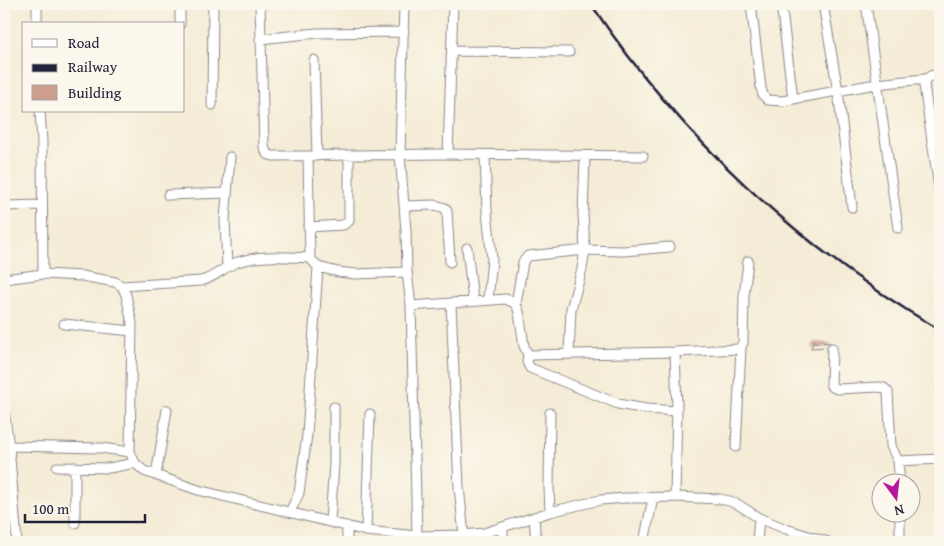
<svg xmlns="http://www.w3.org/2000/svg" width="944" height="546" viewBox="0 0 944 546" font-family="'Gentium Book Plus',serif">
	<defs>
		<pattern id="building-hatch" width="6" height="6" patternUnits="userSpaceOnUse" patternTransform="scale(1.25)"><rect width="6" height="6" fill="#cd9e8e"/><path d="M-1 1l2-2M0 6l6-6M5 7l2-2" fill="none" stroke="#a68075"/></pattern>
	</defs>
	<rect width="100%" height="100%" fill="#fbf7ec"/>
	<filter id="ink" filterUnits="userSpaceOnUse"><feTurbulence type="fractalNoise" baseFrequency=".02" numOctaves="2"/><feDisplacementMap in="SourceGraphic" scale="10" xChannelSelector="R" yChannelSelector="G"/><feConvolveMatrix kernelMatrix="1 2 1 2 8 2 1 2 1" color-interpolation-filters="sRGB"/></filter>
	<filter id="wash" filterUnits="userSpaceOnUse"><feTurbulence type="fractalNoise" baseFrequency=".0096" numOctaves="4" result="noise"/><feDisplacementMap in="SourceGraphic" scale="20" xChannelSelector="R" yChannelSelector="G"/><feGaussianBlur stdDeviation="1.12" result="paint"/><feColorMatrix in="noise" values="0 0 0 0 0 0 0 0 0 0 0 0 0 0 0 0 0 1.4 0 .05"/><feComposite in="paint" operator="in"/></filter>
	<g filter="url(#wash)">
		<rect width="100%" height="100%" fill="#f4ecd6"/>
		<g id="blocks">
			<path fill="url(#building-hatch)" d="M813 342 831 343 830 347 811 348Z"/>
		</g>
	</g>
	<g filter="url(#ink)">
		<use href="#blocks" fill-opacity="0" stroke="#8b8788" stroke-width="1"/>
		<g fill="none" stroke-linecap="round" stroke-linejoin="round">
			<defs>
				<path id="minor" d="M180 4V24
					M260 4 264 147 267 154 273 156 442 154 643 156
					M404 4 400 154 406 231 407 272 411 306 417 536
					M751 4 761 88 763 95 768 100 782 101 876 84 925 79
					M781 4 793 99
					M823 4 838 91 852 207
					M866 4 898 228
					M37 24V4
					M260 39 317 33 404 32
					M452 51 569 52
					M314 60 317 156
					M940 74C933 75 925 76 924 85L940 195
					M212 105 213 4
					M40 111 42 142 43 274
					M448 154 453 4
					M485 155 487 211 492 260 488 299
					M308 156 310 258
					M168 195 227 193
					M4 206 42 205
					M404 206 435 205 445 208 447 211 450 262
					M308 227 343 225 349 221V155
					M467 248 473 300
					M227 266 225 220 230 157
					M4 279 43 274 82 276 115 282 122 286 126 295 132 323 130 452 135 463 144 471 198 490 366 531 417 536 464 535 484 533 550 512 600 500 626 498 675 497 720 499 729 501 739 505 759 518 786 529 828 542
					M122 286 201 281C214 278 223 268 235 263 258 254 286 257 310 258L318 267 338 272 355 274 407 272
					M451 303 459 487 464 535
					M516 304 523 262 528 256 585 250 623 251 670 247
					M411 306 506 299 516 304 519 312 524 346 528 355 527 362 530 368 618 404 646 409 677 411
					M64 324 132 331
					M832 348 831 386 837 389 879 387 884 388 888 392 891 446 898 461 900 484
					M569 354 571 309 582 269 585 250 583 214 585 157
					M528 355 675 352 739 349 743 343 744 296 748 261
					M4 411 9 446 17 542
					M9 446 101 448 130 452
					M736 447 741 348
					M898 461 940 459
					M57 467 109 468 135 463
					M156 475 167 410
					M675 497 677 408 675 352
					M290 512 299 493 307 435 318 267
					M550 512 549 488 550 413
					M534 517 536 542
					M330 522 334 464V407
					M75 523V467
					M366 531 370 414
					M347 542V526
					M503 542V527
					M644 542 653 498
					M757 542 759 518
					M900 542V514"/>
			</defs>
			<use href="#minor" stroke="#8b8788" stroke-width="11"/>
			<use href="#minor" stroke="#fff" stroke-width="9"/>
			<path stroke="#22223b" stroke-width="2.5" d="M591 4C680 137 802 250 940 330"/>
		</g>
	</g>
	<rect width="944" height="546" fill="none" stroke="#fbf7ec" stroke-width="20"/>
	<rect x="22" y="22" width="162" height="90" fill="#fbf7ec" stroke="#a4a2a5"/>
	<rect x="32" y="39" width="25" height="8" fill="#ffffff" stroke="#a4a2a5"/>
	<text x="68" y="48" font-size="15" fill="#22223b">Road</text>
	<rect x="32" y="64" width="25" height="8" fill="#22223b" stroke="#a4a2a5"/>
	<text x="68" y="72" font-size="15" fill="#22223b">Railway</text>
	<rect x="32" y="85" width="25" height="15" fill="#cd9e8e" stroke="#a4a2a5"/>
	<text x="68" y="98" font-size="15" fill="#22223b">Building</text>
	<g transform="translate(896 498) rotate(165)"><circle r="24" fill="#fbf7ec" stroke="#a4a2a5"/>
	<path d="M0-4L9 19L0 12L-9 19Z" fill="#b5179e"/>
	<text y="-8" font-size="14" font-weight="bold" text-anchor="middle" fill="#22223b">N</text>
	</g>
	<path d="M25 514v8h120v-8" fill="none" stroke="#22223b" stroke-width="2.5"/>
	<text x="32" y="514" font-size="15" fill="#22223b" stroke="#fbf7ec" stroke-width="4" paint-order="stroke">100 m</text>
</svg>
